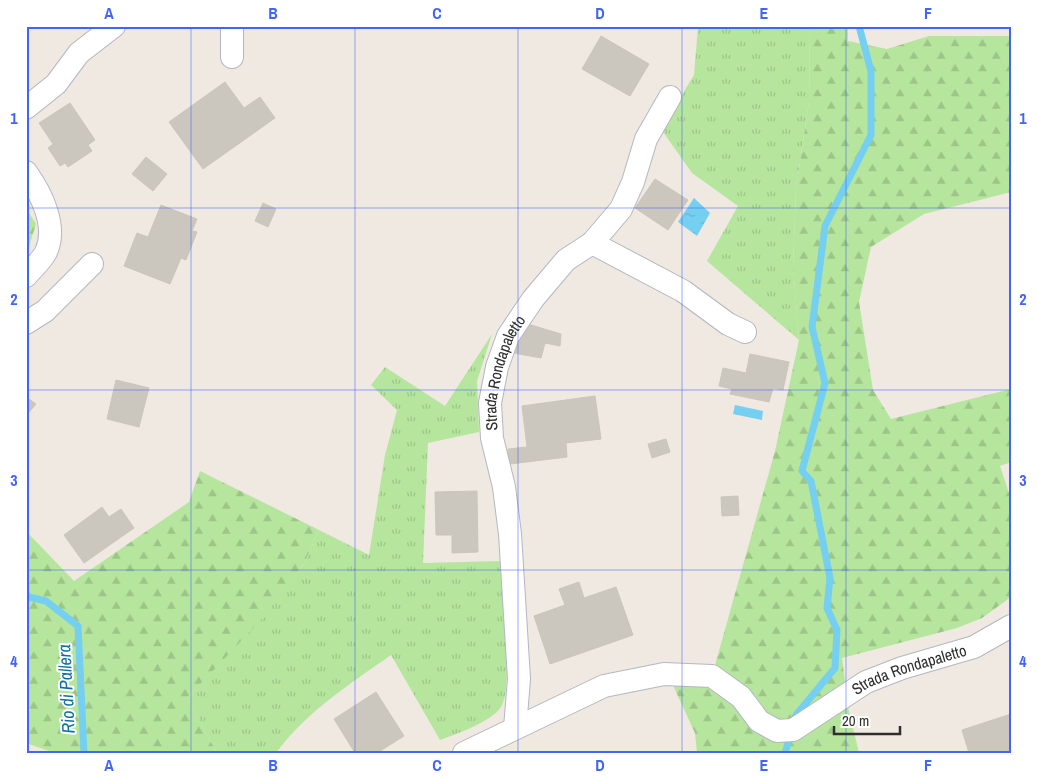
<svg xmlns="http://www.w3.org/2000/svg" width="1037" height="779" viewBox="0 0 1037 779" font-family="'Archivo Narrow',sans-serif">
	<defs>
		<pattern id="grass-tufts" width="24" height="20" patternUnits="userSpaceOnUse" patternTransform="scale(1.25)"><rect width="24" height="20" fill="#b6e59e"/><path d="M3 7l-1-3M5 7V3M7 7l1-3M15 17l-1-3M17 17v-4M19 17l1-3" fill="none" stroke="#9dc588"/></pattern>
		<pattern id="forest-firs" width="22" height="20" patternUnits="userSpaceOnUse" patternTransform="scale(1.25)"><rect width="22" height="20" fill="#b6e59e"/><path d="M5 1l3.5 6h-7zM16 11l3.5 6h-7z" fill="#9dc588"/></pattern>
		<pattern id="water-ripples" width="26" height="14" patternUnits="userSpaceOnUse" patternTransform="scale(1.25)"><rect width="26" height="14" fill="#75cff0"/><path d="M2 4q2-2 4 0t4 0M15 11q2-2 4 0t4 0" fill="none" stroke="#66b2ce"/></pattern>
	</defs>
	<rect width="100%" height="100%" fill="#efe9e1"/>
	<path fill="url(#grass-tufts)" d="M698 26H805L810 33 809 102 796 188 793 266 799 340 707 261 738 206 692 173 661 129 694 75Z
		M492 334 477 381 479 432 428 443 423 563 501 561C502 588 514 688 501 707 491 722 456 734 440 740L391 655C350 684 306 712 276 753H217L187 698 261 619 305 562 319 530 369 555 385 455 397 410 371 385 385 367 445 406Z"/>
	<path fill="url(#forest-firs)" d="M805 26H848V41L887 49 929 36H1011V192L924 214 871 247 859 302 873 390 891 419 1011 389V462L1000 466 1011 499V597L982 618 957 628 842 658 848 707 859 753H697L695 733 671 681 710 683 775 451 799 340 793 267 796 188 809 102 810 33Z
		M26 208 36 224 26 256Z
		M200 471 319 530 305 562 261 620 187 698 217 753H55L26 743V721L30 709 26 708V531L74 581 189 502Z"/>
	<path fill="url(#water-ripples)" d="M694 198 710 213 697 236 678 222Z
		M735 405 763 411 762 420 733 414Z"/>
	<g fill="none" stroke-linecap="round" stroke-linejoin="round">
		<path stroke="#75cff0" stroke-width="7" d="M26 593 29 597 46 601 78 626 84 753
			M794 721 796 715 835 668 837 630 827 608 830 578 811 481 802 471 825 383 812 327 825 226 871 135V71L859 26
			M785 753 791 734"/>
	</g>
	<path fill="#cbc7bf" stroke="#cbc5ba" d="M601 36 649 64 630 96 582 69Z
		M225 82 244 108 260 97 275 118 203 169 169 122Z
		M70 103 95 140 88 145 92 151 68 167 65 163 60 166 48 148 53 144 39 123Z
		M146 157 167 174 153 191 132 174Z
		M655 179 688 200 668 230 635 208Z
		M263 203 276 209 268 227 255 221Z
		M161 205 197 219 192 231 197 232 186 260 181 258 170 284 124 266 137 233 148 237Z
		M521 322 561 334 560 346 545 343 541 358 508 352Z
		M750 354 789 362 783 390 773 388 769 402 730 394 732 389 719 386 723 368 746 373Z
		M116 380 149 388 139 427 107 419Z
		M595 396 601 439 566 443 567 457 510 464 508 449 527 447 522 406Z
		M26 397 36 404 26 416Z
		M666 439 670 452 652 458 648 444Z
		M477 491 478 552 452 553V535H436L435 492Z
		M738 496 739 515 722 516 721 497Z
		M102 507 109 517 121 509 134 528 84 563 64 535Z
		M579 582 584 598 616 587 633 635 550 664 534 616 565 605 559 589Z
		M376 692 404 736 377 753H355L334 719Z
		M1011 714V753H969L962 730Z"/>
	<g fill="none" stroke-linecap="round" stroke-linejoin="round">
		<defs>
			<g id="minor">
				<path d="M232 57V26"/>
				<path d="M26 108 56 84 79 53 114 26"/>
				<path d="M26 172C41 193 58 226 46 252 42 260 32 269 26 276"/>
				<path d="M592 243 683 291 728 324 745 332"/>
				<path d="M26 323 45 311 92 264"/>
				<path id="s1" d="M515 728 519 679 510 534 504 487 492 438 490 403 497 367 508 336 533 299 566 260 592 243 621 209 633 182 646 139 670 97"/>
				<path id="s2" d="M464 753 604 686 664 674 712 676 741 697 759 721 777 731 793 730 866 682 902 668 974 647 1011 626"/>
			</g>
		</defs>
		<use href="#minor" stroke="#b4b7c1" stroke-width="24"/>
		<use href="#minor" stroke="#fff" stroke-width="22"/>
	</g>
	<path fill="none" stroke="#4264fb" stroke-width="1" stroke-opacity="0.55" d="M191 26V753M355 26V753M518 26V753M682 26V753M846 26V753M26 208H1011M26 390H1011M26 570H1011"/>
	<g text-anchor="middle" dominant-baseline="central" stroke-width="4" stroke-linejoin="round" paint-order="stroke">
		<g font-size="16" fill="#2e2e2e" stroke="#fff">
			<text stroke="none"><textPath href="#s1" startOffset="360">Strada Rondapaletto</textPath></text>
			<text stroke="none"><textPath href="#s2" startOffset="499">Strada Rondapaletto</textPath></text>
		</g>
		<g font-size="18" font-style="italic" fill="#0d6fa3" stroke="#fff">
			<text transform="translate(66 689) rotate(-93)">Rio di Pallera</text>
		</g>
	</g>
	<rect width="1037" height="779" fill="none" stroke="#ffffff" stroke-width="55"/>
	<path d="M834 726v8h66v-8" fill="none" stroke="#2e2e2e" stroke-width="2.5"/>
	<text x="842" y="726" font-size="15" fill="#2e2e2e" stroke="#ffffff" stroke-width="4" paint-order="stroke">20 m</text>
	<rect x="28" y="28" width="982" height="724" fill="none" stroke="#4264fb" stroke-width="2"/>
	<g font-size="16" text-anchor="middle" font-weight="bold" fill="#4264fb">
		<text x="109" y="19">A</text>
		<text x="273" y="19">B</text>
		<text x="437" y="19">C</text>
		<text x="600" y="19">D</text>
		<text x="764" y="19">E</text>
		<text x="928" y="19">F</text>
		<text x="14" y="124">1</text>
		<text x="1023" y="124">1</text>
		<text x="14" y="305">2</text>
		<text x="1023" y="305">2</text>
		<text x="14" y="486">3</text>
		<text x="1023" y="486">3</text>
		<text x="14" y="667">4</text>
		<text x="1023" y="667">4</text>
		<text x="109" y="771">A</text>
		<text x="273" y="771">B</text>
		<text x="437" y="771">C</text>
		<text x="600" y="771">D</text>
		<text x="764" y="771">E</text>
		<text x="928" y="771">F</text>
	</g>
</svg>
